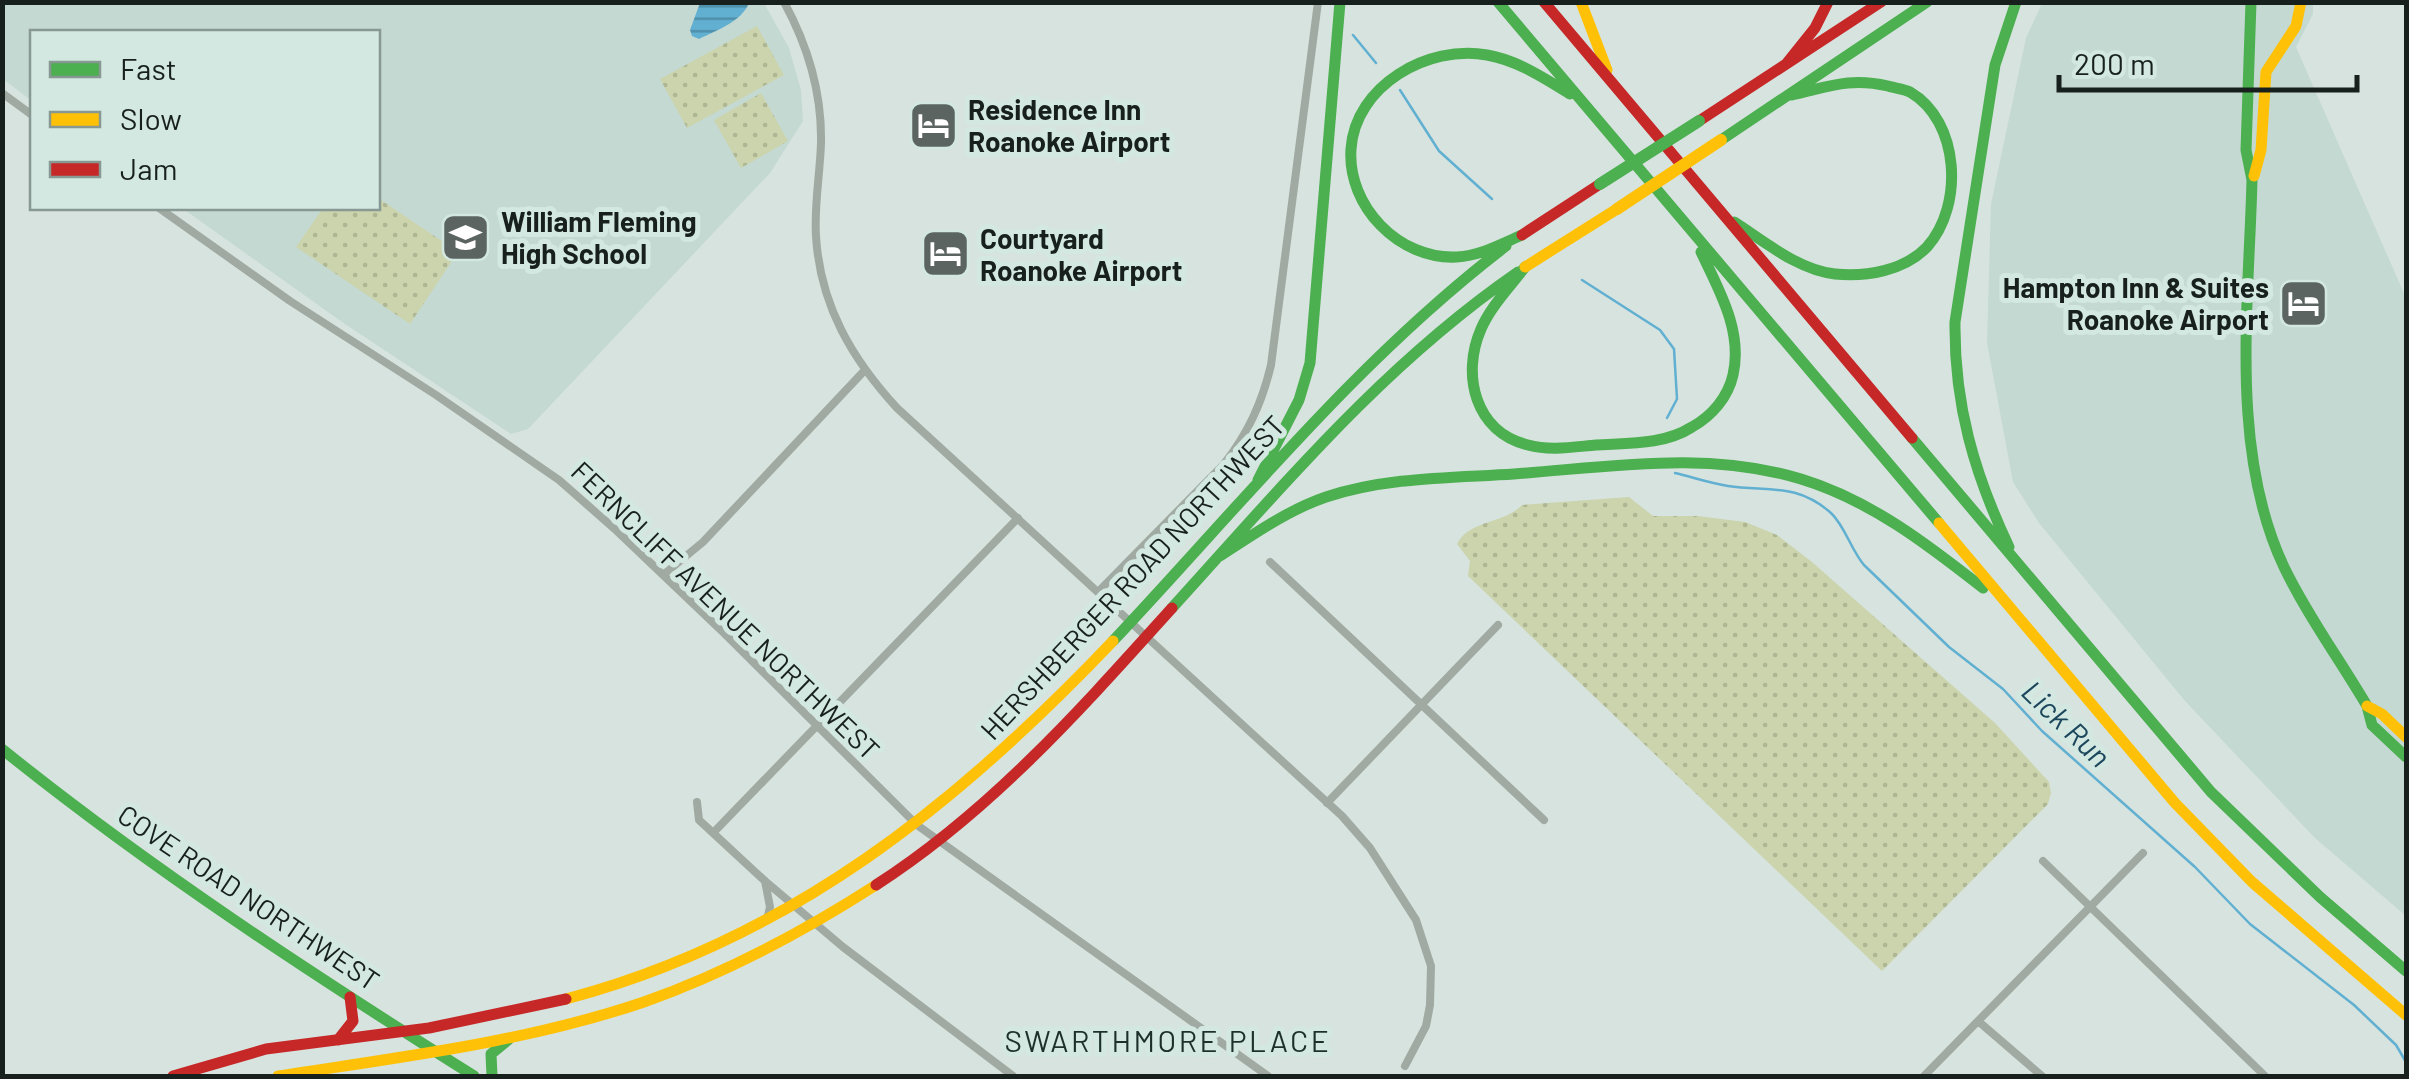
<svg xmlns="http://www.w3.org/2000/svg" width="2409" height="1079" viewBox="0 0 2409 1079" font-family="Barlow,sans-serif">
	<defs>
		<pattern id="green-dots" width="8" height="8" patternUnits="userSpaceOnUse" patternTransform="scale(2.5)"><rect width="8" height="8" fill="#cbd4ac"/><path d="M2 2h.1M6 6h.1" fill="none" stroke="#aeb694" stroke-width="1.8" stroke-linecap="round"/></pattern>
		<pattern id="water-rules" width="6" height="5" patternUnits="userSpaceOnUse" patternTransform="scale(2.5)"><rect width="6" height="5" fill="#61b0d1"/><path d="M0 2.5h6" fill="none" stroke="#4f8fa9"/></pattern>
	</defs>
	<rect width="100%" height="100%" fill="#d7e3df"/>
	<path fill="#c4d9d2" d="M3 3H764L789 48 801 90 803 121 770 173 528 429 511 434 342 322 182 208H378V32H32V101L3 79Z
		M2042 3H2313V14L2296 47 2406 298V916L2315 838 2185 701 2039 523 2013 482 1987 343 1991 204 2026 38Z"/>
	<path fill="url(#green-dots)" d="M757 26 784 75 687 128 660 79Z
		M761 93 788 141 741 168 714 120Z
		M378 198 458 252 410 324 296 247 323 208H378Z
		M1629 497 1653 516H1698L1745 522 1777 535 1812 562 1995 723 2049 782 2051 793 2048 804 1882 971 1468 576 1470 561 1457 544C1469 520 1504 524 1522 505Z"/>
	<path fill="url(#water-rules)" d="M700 3V2L749 3C741 22 717 30 699 39L692 36 690 30Z"/>
	<g fill="none" stroke-linecap="round" stroke-linejoin="round">
		<path stroke="#61b0d1" stroke-width="2.5" d="M1353 35 1376 63
			M1400 90 1439 151 1492 199
			M1582 280 1660 330 1674 349 1677 399 1667 418
			M1675 473C1692 477 1710 483 1728 486 1767 492 1796 482 1831 513 1845 526 1851 550 1864 565L1949 647 2003 689 2042 731 2195 867 2250 924 2354 1005 2396 1045 2406 1062"/>
		<path stroke="#a0aaa2" stroke-width="8" d="M784 2C808 46 822 94 821 143 820 174 814 205 816 236 820 305 852 359 897 408L1342 816 1370 848 1416 920 1431 966 1430 1005 1426 1026 1405 1066
			M2 93 32 115
			M159 208 290 301 436 395 559 480 617 531 723 632 917 825 1268 1076
			M1270 562 1544 820
			M663 575 703 542 864 371
			M1098 592 1224 464C1248 433 1262 403 1271 365L1318 2
			M697 802 699 820 765 881 843 947 1013 1076
			M1327 803 1498 625
			M713 833 1018 518
			M2043 861 2265 1076
			M765 881 770 907 767 920
			M1978 1021 2042 1076
			M1924 1076 2143 853"/>
		<path stroke="#4caf50" stroke-width="11" d="M1498 2 1939 523
			M2251 2 2246 150 2252 180C2249 305 2229 451 2284 567 2307 615 2340 660 2367 706L2372 725 2406 757
			M1721 140 1927 2
			M1734 222C1764 241 1798 270 1835 274 1866 277 1904 271 1927 247 1964 206 1960 121 1910 92 1904 89 1894 88 1888 86 1849 77 1828 87 1791 95
			M1522 235C1501 244 1480 256 1457 257 1399 260 1347 206 1351 149 1355 86 1428 44 1487 55 1517 60 1544 78 1570 94
			M1525 267C1510 287 1491 306 1481 329 1461 375 1475 432 1528 445 1550 451 1573 447 1596 445 1628 443 1664 445 1692 427 1712 416 1728 397 1733 375 1743 331 1719 290 1701 252
			M1912 438 2211 792 2320 897 2406 971
			M1258 480 1299 400 1310 363 1340 2
			M2009 547C1974 473 1954 404 1955 322L1995 65 2016 2
			M1220 556C1254 534 1288 510 1326 497 1387 477 1451 478 1514 474 1610 467 1707 450 1801 479 1870 500 1927 544 1983 588
			M1172 608C1281 488 1383 365 1518 272
			M1113 641C1241 505 1357 360 1506 246
			M2 749C151 869 312 974 474 1076
			M492 1076 491 1054 508 1040"/>
		<path stroke="#ffc107" stroke-width="11" d="M1581 2 1607 70
			M2254 176 2261 150 2266 72 2296 26 2301 2
			M1525 267 1617 209
			M1939 523 2175 803 2252 882 2406 1015
			M2367 706 2382 714 2406 737
			M566 999C789 940 957 805 1113 641
			M278 1076C401 1057 526 1042 644 1002 726 973 803 932 876 885"/>
		<path stroke="#c62828" stroke-width="11" d="M1544 2 1912 438
			M1787 63 1815 28 1828 2
			M1699 121 1881 2
			M1522 235 1600 184
			M876 885C991 811 1081 709 1172 608
			M338 1040 353 1021 350 997
			M173 1076 266 1049 429 1028 566 999"/>
		<path stroke="#4caf50" stroke-width="12" d="M1600 184 1699 121"/>
		<path stroke="#ffc107" stroke-width="12" d="M1617 209 1721 140"/>
	</g>
	<defs>
		<symbol id="hotel-square" viewBox="-11 -11 22 22"><rect x="-9" y="-9" width="18" height="18" rx="4" fill="#5b6461" stroke="#d2e8e1"/><path d="M-6-4.5h1.5V1H6V5H4.5V3h-9V5H-6ZM-4 0a1.8 1.8 0 1 1 3.6 0ZM.5 0V-2.5h3Q6-2.5 6 0Z" fill="#fff"/></symbol>
		<symbol id="school-square" viewBox="-11 -11 22 22"><rect x="-9" y="-9" width="18" height="18" rx="4" fill="#5b6461" stroke="#d2e8e1"/><path d="M0-5L7-2L0 1L-7-2ZM-4 1L0 2.5L4 1V4Q0 6-4 4Z" fill="#fff"/></symbol>
	</defs>
	<g fill-rule="evenodd">
		<use href="#hotel-square" x="906" y="98" width="55" height="55"/>
		<use href="#school-square" x="438" y="210" width="55" height="55"/>
		<use href="#hotel-square" x="918" y="226" width="55" height="55"/>
		<use href="#hotel-square" x="2276" y="276" width="55" height="55"/>
	</g>
	<g text-anchor="middle" dominant-baseline="central" stroke-width="10" stroke-linejoin="round" paint-order="stroke">
		<g font-size="28" font-weight="bold" fill="#18201d" stroke="#d2e8e1" text-anchor="start">
			<text x="968" y="109">Residence Inn<tspan x="968" dy="32">Roanoke Airport</tspan></text>
			<text x="501" y="221">William Fleming<tspan x="501" dy="32">High School</tspan></text>
			<text x="980" y="238">Courtyard<tspan x="980" dy="32">Roanoke Airport</tspan></text>
			<text x="2269" y="287" text-anchor="end">Hampton Inn &amp; Suites<tspan x="2269" dy="32">Roanoke Airport</tspan></text>
		</g>
		<g font-size="28" fill="#18201d" stroke="#d2e8e1">
			<text transform="translate(1132 577) rotate(-47)">HERSHBERGER ROAD NORTHWEST</text>
			<text transform="translate(726 610) rotate(44)">FERNCLIFF AVENUE NORTHWEST</text>
			<text transform="translate(249 897) rotate(34)">COVE ROAD NORTHWEST</text>
		</g>
		<g font-size="30" font-style="italic" fill="#1c465c" stroke="#d2e8e1">
			<text transform="translate(2067 723) rotate(44)">Lick Run</text>
		</g>
		<g font-size="30" letter-spacing="2.5" fill="#1e302a" stroke="#d2e8e1">
			<text x="1168" y="1040">SWARTHMORE PLACE</text>
		</g>
	</g>
	<rect width="2409" height="1079" fill="none" stroke="#18201d" stroke-width="10"/>
	<rect x="30" y="30" width="350" height="180" fill="#d2e8e1" stroke="#889893" stroke-width="2.5"/>
	<rect x="50" y="62" width="50" height="15" fill="#4caf50" stroke="#889893" stroke-width="2.5"/>
	<text x="120" y="80" font-size="30" fill="#18201d">Fast</text>
	<rect x="50" y="112" width="50" height="15" fill="#ffc107" stroke="#889893" stroke-width="2.5"/>
	<text x="120" y="130" font-size="30" fill="#18201d">Slow</text>
	<rect x="50" y="162" width="50" height="15" fill="#c62828" stroke="#889893" stroke-width="2.5"/>
	<text x="120" y="180" font-size="30" fill="#18201d">Jam</text>
	<path d="M2059 75v15h298v-15" fill="none" stroke="#18201d" stroke-width="5"/>
	<text x="2074" y="75" font-size="30" fill="#18201d" stroke="#d2e8e1" stroke-width="8" paint-order="stroke">200 m</text>
</svg>
